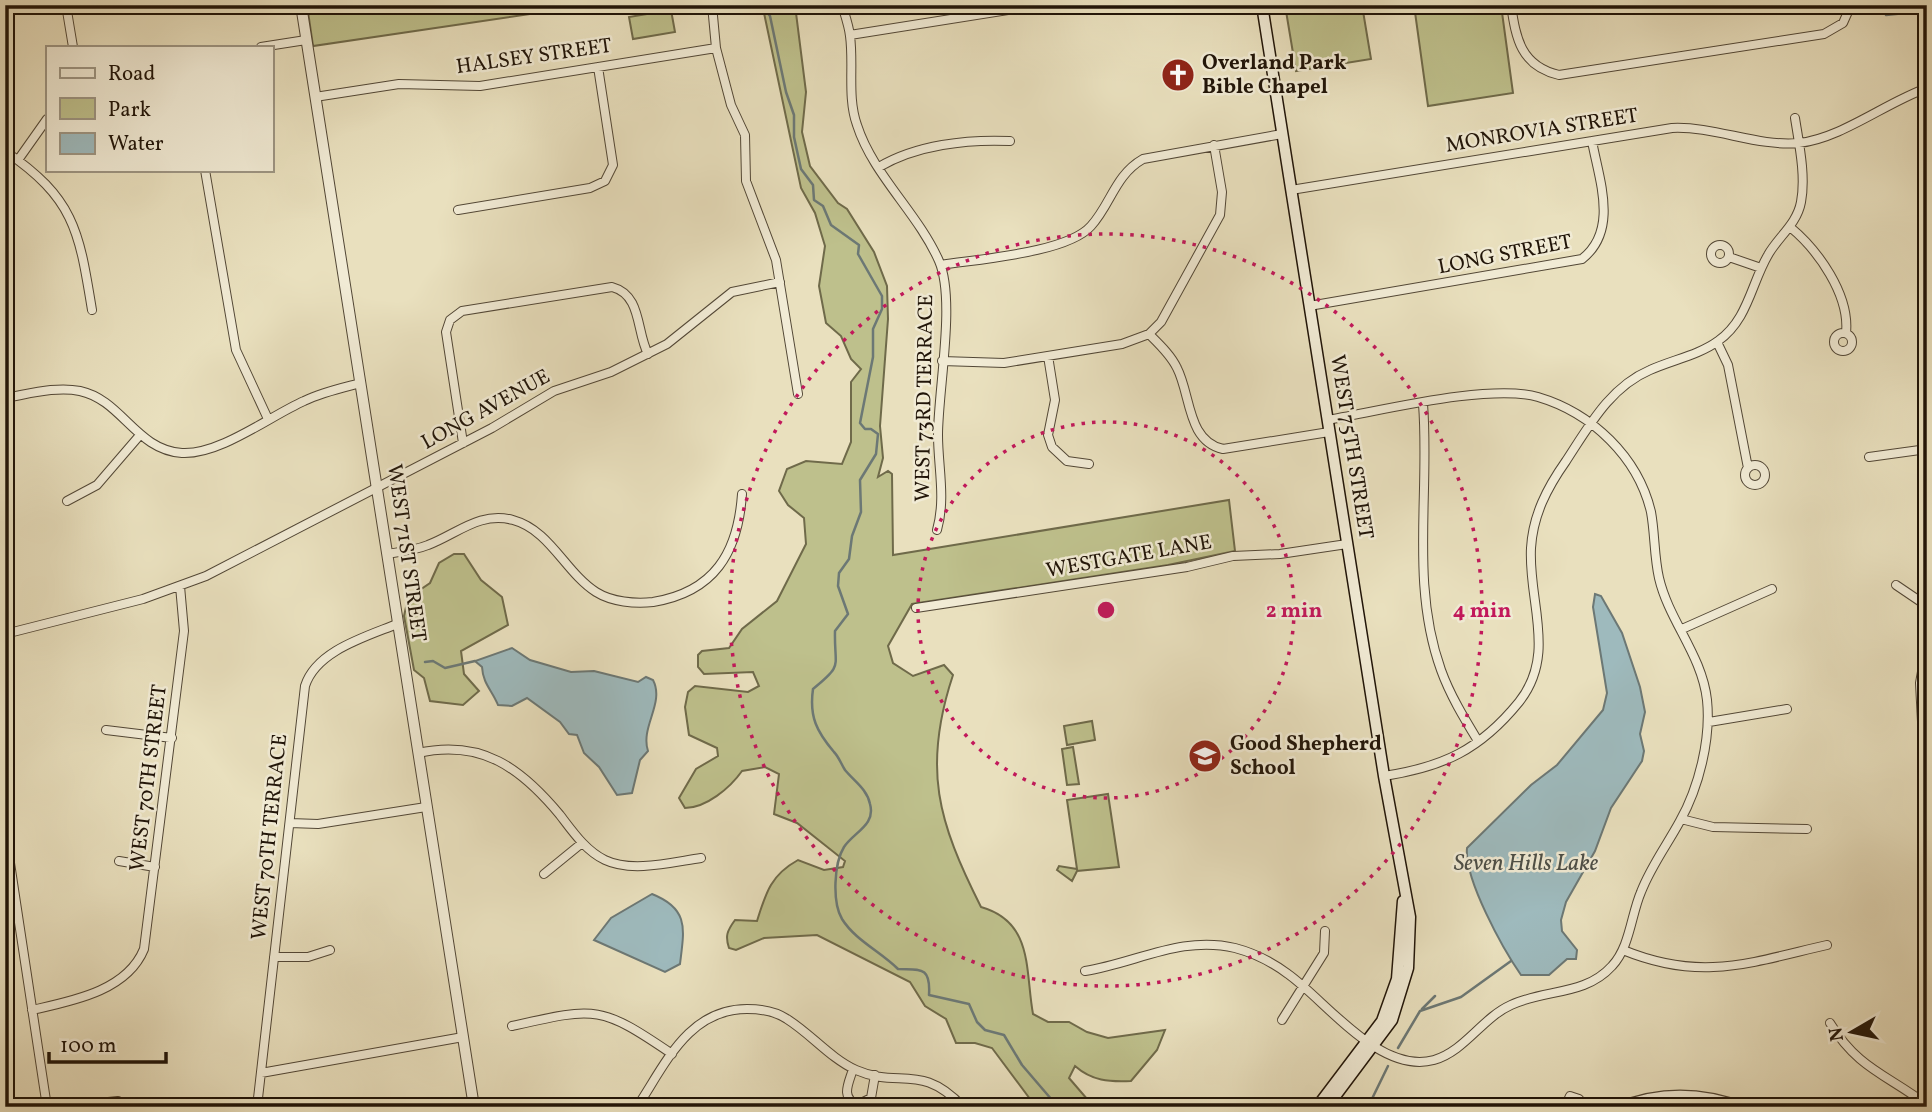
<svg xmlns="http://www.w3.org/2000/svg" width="1932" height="1112" viewBox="0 0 1932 1112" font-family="Vollkorn,serif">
	<rect width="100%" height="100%" fill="#e9e0be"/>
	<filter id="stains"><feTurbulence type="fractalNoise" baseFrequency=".00286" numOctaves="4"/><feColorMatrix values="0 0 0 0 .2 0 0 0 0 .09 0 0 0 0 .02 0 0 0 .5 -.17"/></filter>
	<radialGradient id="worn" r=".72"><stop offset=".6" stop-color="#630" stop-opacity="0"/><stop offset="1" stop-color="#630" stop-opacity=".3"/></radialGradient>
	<path fill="#bec08c" stroke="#6f6a4a" stroke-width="2" d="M307 5H543L544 12 313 46Z
		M758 5H795L806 92 802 132 810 166 838 203 847 209 874 252 887 286 888 319 880 426 883 458 878 477 888 471 892 474 893 555 1229 500 1235 551 1168 565 912 604 888 646 893 663 913 676 944 665 953 675C922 768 938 822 981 907 1034 922 1025 971 1033 1014L1048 1022H1069L1087 1032 1108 1038 1165 1030 1157 1050 1131 1081C1109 1082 1092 1081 1075 1066L1069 1078 1094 1107H1036L992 1048 975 1043H956L946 1019 925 1006 910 982 817 935 764 938 736 950 729 948C725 936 727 931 735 920L757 921C766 892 771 875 798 860L824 870 843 867 845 861 797 823 774 814 779 774 765 767 742 771C730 788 706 808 685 808L679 798 696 769 718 756 717 748 689 735 685 707 688 692 695 686 748 692 759 686 753 672 704 674 698 667V655L702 651 729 648 742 629 777 601 806 544 804 518 788 505 779 491 787 469 806 461 842 464 851 442V382L861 369 851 359 841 336 826 323 819 286 825 246 815 213 801 188 764 13Z
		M1285 5H1362L1371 59 1296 71Z
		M1414 5H1501L1513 93 1428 106Z
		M671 10 675 32 633 39 629 17Z
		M454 554H464L481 580 502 597 508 625 461 651 464 674 479 691 463 705 430 701 424 678 414 670 404 616 408 598 430 583 439 563Z
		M1092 721 1095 740 1067 745 1064 726Z
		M1073 747 1079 784 1067 785 1062 749Z
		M1108 794 1119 867 1077 871 1072 881 1057 870 1059 866 1077 869 1067 800Z"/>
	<path fill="#9ebabd" stroke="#6c7875" stroke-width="2" d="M1595 594 1601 596 1622 633 1640 687 1645 712 1640 734 1644 751 1642 761 1611 808 1595 851 1566 902 1561 920 1562 931 1577 950 1576 959H1567L1549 975H1521C1503 949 1464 879 1467 848L1531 785 1557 765 1603 710 1607 693 1593 607Z
		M512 648 530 660 571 672 594 671 638 682 646 677 653 680C665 703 640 727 648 751L640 760 632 793 617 795 599 767 584 753 577 735 569 734 560 722 527 698 512 706 498 705C492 690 483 684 482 667L475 661Z
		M652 894C690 909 684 930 680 964L665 972 594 940 611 918Z"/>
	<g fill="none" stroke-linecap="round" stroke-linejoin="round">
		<path stroke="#6c7875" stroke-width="2.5" d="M762 5 770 16 786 92 794 115V137L801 169 813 185 814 200 823 206 831 225 859 245 858 254 882 296V309L873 329V357L860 423 865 429H871L878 434 876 454 860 480 861 512 852 536 849 559 839 573 838 586 848 614 835 631C834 668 844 664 813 689 809 717 817 732 834 752 839 757 841 764 845 770 854 781 867 789 870 804 876 825 854 832 844 847 834 863 832 902 842 919 855 940 881 952 898 969 919 970 931 965 929 995L969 1004 977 1022 985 1030 1004 1035 1022 1065 1058 1107
			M1884 5 1886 15 1915 12 1927 7
			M425 662 433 661 445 668 475 661
			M1422 1009 1435 996
			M1398 1048 1420 1011 1461 997 1511 961
			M1368 1107 1388 1066"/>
		<defs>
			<path id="minor" d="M66 5 73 47
				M712 5 716 48 731 105 745 135 746 181 776 260 798 394
				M842 5C845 15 849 26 850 36 854 65 847 97 857 125 873 175 918 213 939 261 956 300 938 390 938 435 938 467 946 498 937 530
				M1511 5C1516 39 1521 66 1559 75L1824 34 1843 23 1851 5
				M850 35 1039 5
				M261 47 306 40
				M315 97 399 84 480 86 716 48
				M5 151C75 199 79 231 92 310
				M18 160 47 119
				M879 167C916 145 967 139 1010 141
				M205 170 236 350 268 419
				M1291 190 1672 128C1715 126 1757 147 1799 143 1842 138 1885 103 1927 88
				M458 210 590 188 605 181 613 165 598 67
				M1927 215V214
				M1790 227C1818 250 1850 295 1846 333
				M1711 254a9 9 0 1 1 18 0a9 9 0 1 1-18 0Z
				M1729 257 1761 268
				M941 265C978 259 1067 253 1091 226 1111 204 1115 175 1143 159L1282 134
				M1309 306 1582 259C1619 230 1599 180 1592 141
				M1834 342a9 9 0 1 1 18 0a9 9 0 1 1-18 0Z
				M1149 334C1159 344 1171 355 1177 368 1191 395 1187 441 1223 449L1329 432
				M1717 342 1728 365 1748 468
				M1048 356 1055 400 1048 435 1052 447 1067 461 1089 464
				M942 361 1004 363 1122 344 1149 334 1161 322 1220 215 1222 192 1214 145
				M5 398C29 394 56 386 80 391 122 400 136 450 182 453 220 455 270 416 304 401 323 392 342 388 361 383
				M1423 404C1430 493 1410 584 1441 670 1450 695 1464 718 1478 741
				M463 443 446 332 450 320 462 311 612 287C642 295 636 331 648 354
				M1869 457 1927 449
				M1745 475a10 10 0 1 1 20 0a10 10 0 1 1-20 0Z
				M67 501 97 485 140 435
				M387 554C400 552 416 550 428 545 457 534 480 511 513 520 550 530 565 572 596 592 612 602 635 604 653 602 714 592 738 553 742 494
				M1896 585 1927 606
				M916 608 1187 567 1233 556 1280 554 1347 544
				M1682 629 1772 589
				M5 634 143 599 206 576 492 428 554 391 611 372 667 344 732 292 780 282
				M1927 644 1920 683 1927 818
				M1709 722 1787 709
				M106 730 172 738
				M418 753C482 739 521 768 560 815 573 832 586 851 605 860 632 873 673 862 701 858
				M1384 776C1443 767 1480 750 1519 702 1557 654 1528 602 1531 548 1533 515 1547 488 1566 461 1589 426 1610 387 1650 370 1672 360 1699 355 1718 341 1748 320 1751 284 1768 255 1778 237 1797 224 1801 202 1806 176 1799 144 1795 118
				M1681 819 1713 827 1807 829
				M290 823 318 824 426 807
				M5 830 47 1107
				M119 861 155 867
				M544 874 582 843
				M1623 950C1701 982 1749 963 1827 945
				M274 957H308L330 950
				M1085 971C1136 963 1182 935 1235 948 1254 953 1272 962 1288 974 1326 1001 1380 1075 1434 1060 1465 1051 1482 1018 1511 1005 1545 989 1585 996 1612 966 1630 947 1631 915 1641 892 1651 866 1667 845 1680 821 1699 787 1711 739 1707 700 1702 655 1669 621 1659 578 1654 556 1655 534 1651 512 1638 457 1592 413 1538 397 1490 383 1380 411 1327 420
				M32 1010C72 1001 127 991 144 949L184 631 180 586
				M1282 1020 1324 953 1325 931
				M1830 1023C1858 1069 1888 1075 1927 1105
				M512 1026C596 1007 600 1005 672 1054
				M853 1069C849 1083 840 1097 857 1105L871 1098 875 1075
				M261 1073 463 1037
				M59 1107 118 1101
				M257 1107 305 686C316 651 365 637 397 624
				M637 1107C665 1065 688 1009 747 1009 761 1009 775 1011 787 1019 811 1034 830 1058 856 1070 899 1089 921 1062 963 1107
				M1565 1107 1570 1096 1579 1099 1585 1107
				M1618 1107C1660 1090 1702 1091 1744 1107"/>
			<path id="tertiary" d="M301 5 474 1107"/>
			<path id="secondary" d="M1262 5 1384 776 1410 917 1408 968 1392 1020 1327 1107
				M1317 1107 1382 1021 1397 979 1403 901"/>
		</defs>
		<use href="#minor" stroke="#524736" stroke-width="10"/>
		<use href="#tertiary" stroke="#524736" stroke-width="12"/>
		<use href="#secondary" stroke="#201408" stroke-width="13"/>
		<use href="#minor" stroke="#f1ebd5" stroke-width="8"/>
		<use href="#tertiary" stroke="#f1ebd5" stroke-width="10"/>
		<use href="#secondary" stroke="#f1ebd5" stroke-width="10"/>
	</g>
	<g fill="none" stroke="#c2185b" stroke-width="3.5" stroke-dasharray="3.5 7">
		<circle cx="1106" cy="610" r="188"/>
		<circle cx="1106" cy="610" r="376"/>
	</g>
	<defs>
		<symbol id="church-disc" viewBox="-11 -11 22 22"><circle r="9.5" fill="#8f2418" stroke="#f1ebd5"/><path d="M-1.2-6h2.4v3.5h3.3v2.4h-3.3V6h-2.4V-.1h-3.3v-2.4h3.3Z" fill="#fff"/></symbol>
		<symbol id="school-disc" viewBox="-11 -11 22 22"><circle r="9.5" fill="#8f2418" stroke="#f1ebd5"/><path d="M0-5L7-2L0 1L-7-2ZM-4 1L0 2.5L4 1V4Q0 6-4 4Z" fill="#fff"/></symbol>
	</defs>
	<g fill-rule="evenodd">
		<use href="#church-disc" x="1159" y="56" width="38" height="38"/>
		<use href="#school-disc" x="1186" y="737" width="38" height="38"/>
	</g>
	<g text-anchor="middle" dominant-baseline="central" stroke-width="5" stroke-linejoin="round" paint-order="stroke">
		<g font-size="21" fill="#201408" stroke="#f1ebd5">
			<text transform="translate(534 57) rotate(-8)">HALSEY STREET</text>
			<text transform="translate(1542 131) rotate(-9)">MONROVIA STREET</text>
			<text transform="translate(1505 255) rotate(-11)">LONG STREET</text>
			<text transform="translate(925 398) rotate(-89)">WEST 73RD TERRACE</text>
			<text transform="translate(486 410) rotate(-29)">LONG AVENUE</text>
			<text transform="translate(1351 447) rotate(81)">WEST 75TH STREET</text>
			<text transform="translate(406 553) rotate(82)">WEST 71ST STREET</text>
			<text transform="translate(1129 557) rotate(-10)">WESTGATE LANE</text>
			<text transform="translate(149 778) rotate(-83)">WEST 70TH STREET</text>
			<text transform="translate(270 837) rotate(-84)">WEST 70TH TERRACE</text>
		</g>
		<g font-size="21" font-weight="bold" fill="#201408" stroke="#f1ebd5" text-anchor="start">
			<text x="1202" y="63">Overland Park<tspan x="1202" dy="24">Bible Chapel</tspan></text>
			<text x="1230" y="744">Good Shepherd<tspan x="1230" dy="24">School</tspan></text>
		</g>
		<g font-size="23" font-style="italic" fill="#4c4e47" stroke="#f1ebd5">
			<text x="1526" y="864">Seven Hills Lake</text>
		</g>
	</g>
	<circle cx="1106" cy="610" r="10" fill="#c2185b" stroke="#f1ebd5" stroke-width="3.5"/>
	<g font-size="21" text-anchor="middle" font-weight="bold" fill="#c2185b" stroke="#f1ebd5" stroke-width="5" stroke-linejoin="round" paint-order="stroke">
		<text x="1294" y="617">2 min</text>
		<text x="1482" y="617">4 min</text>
	</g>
	<rect width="1932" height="1112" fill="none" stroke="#e9e0be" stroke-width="28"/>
	<rect x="7" y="7" width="1918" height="1098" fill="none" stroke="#201408" stroke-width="3.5"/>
	<rect x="14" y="14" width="1904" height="1084" fill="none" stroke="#201408" stroke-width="2"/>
	<rect x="46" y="46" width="228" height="126" fill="#f1ebd5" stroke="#9d9583" stroke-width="2"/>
	<rect x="60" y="68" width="35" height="10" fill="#f1ebd5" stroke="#9d9583" stroke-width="2"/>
	<text x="108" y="80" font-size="21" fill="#201408">Road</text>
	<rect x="60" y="98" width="35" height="21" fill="#bec08c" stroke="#9d9583" stroke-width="2"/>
	<text x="108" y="116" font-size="21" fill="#201408">Park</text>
	<rect x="60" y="133" width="35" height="21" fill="#9ebabd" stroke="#9d9583" stroke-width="2"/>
	<text x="108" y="150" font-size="21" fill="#201408">Water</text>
	<g transform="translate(1852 1032) rotate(261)" stroke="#f1ebd5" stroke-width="5" paint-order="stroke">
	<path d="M0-5L12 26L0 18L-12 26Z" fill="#201408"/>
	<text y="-10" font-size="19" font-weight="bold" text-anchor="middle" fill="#201408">N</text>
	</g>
	<path d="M49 1052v10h117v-10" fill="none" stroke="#201408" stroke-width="3.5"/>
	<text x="60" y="1052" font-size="21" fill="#201408" stroke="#f1ebd5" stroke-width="5" paint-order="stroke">100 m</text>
	<rect width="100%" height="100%" filter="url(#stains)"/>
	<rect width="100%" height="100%" fill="url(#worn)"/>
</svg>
